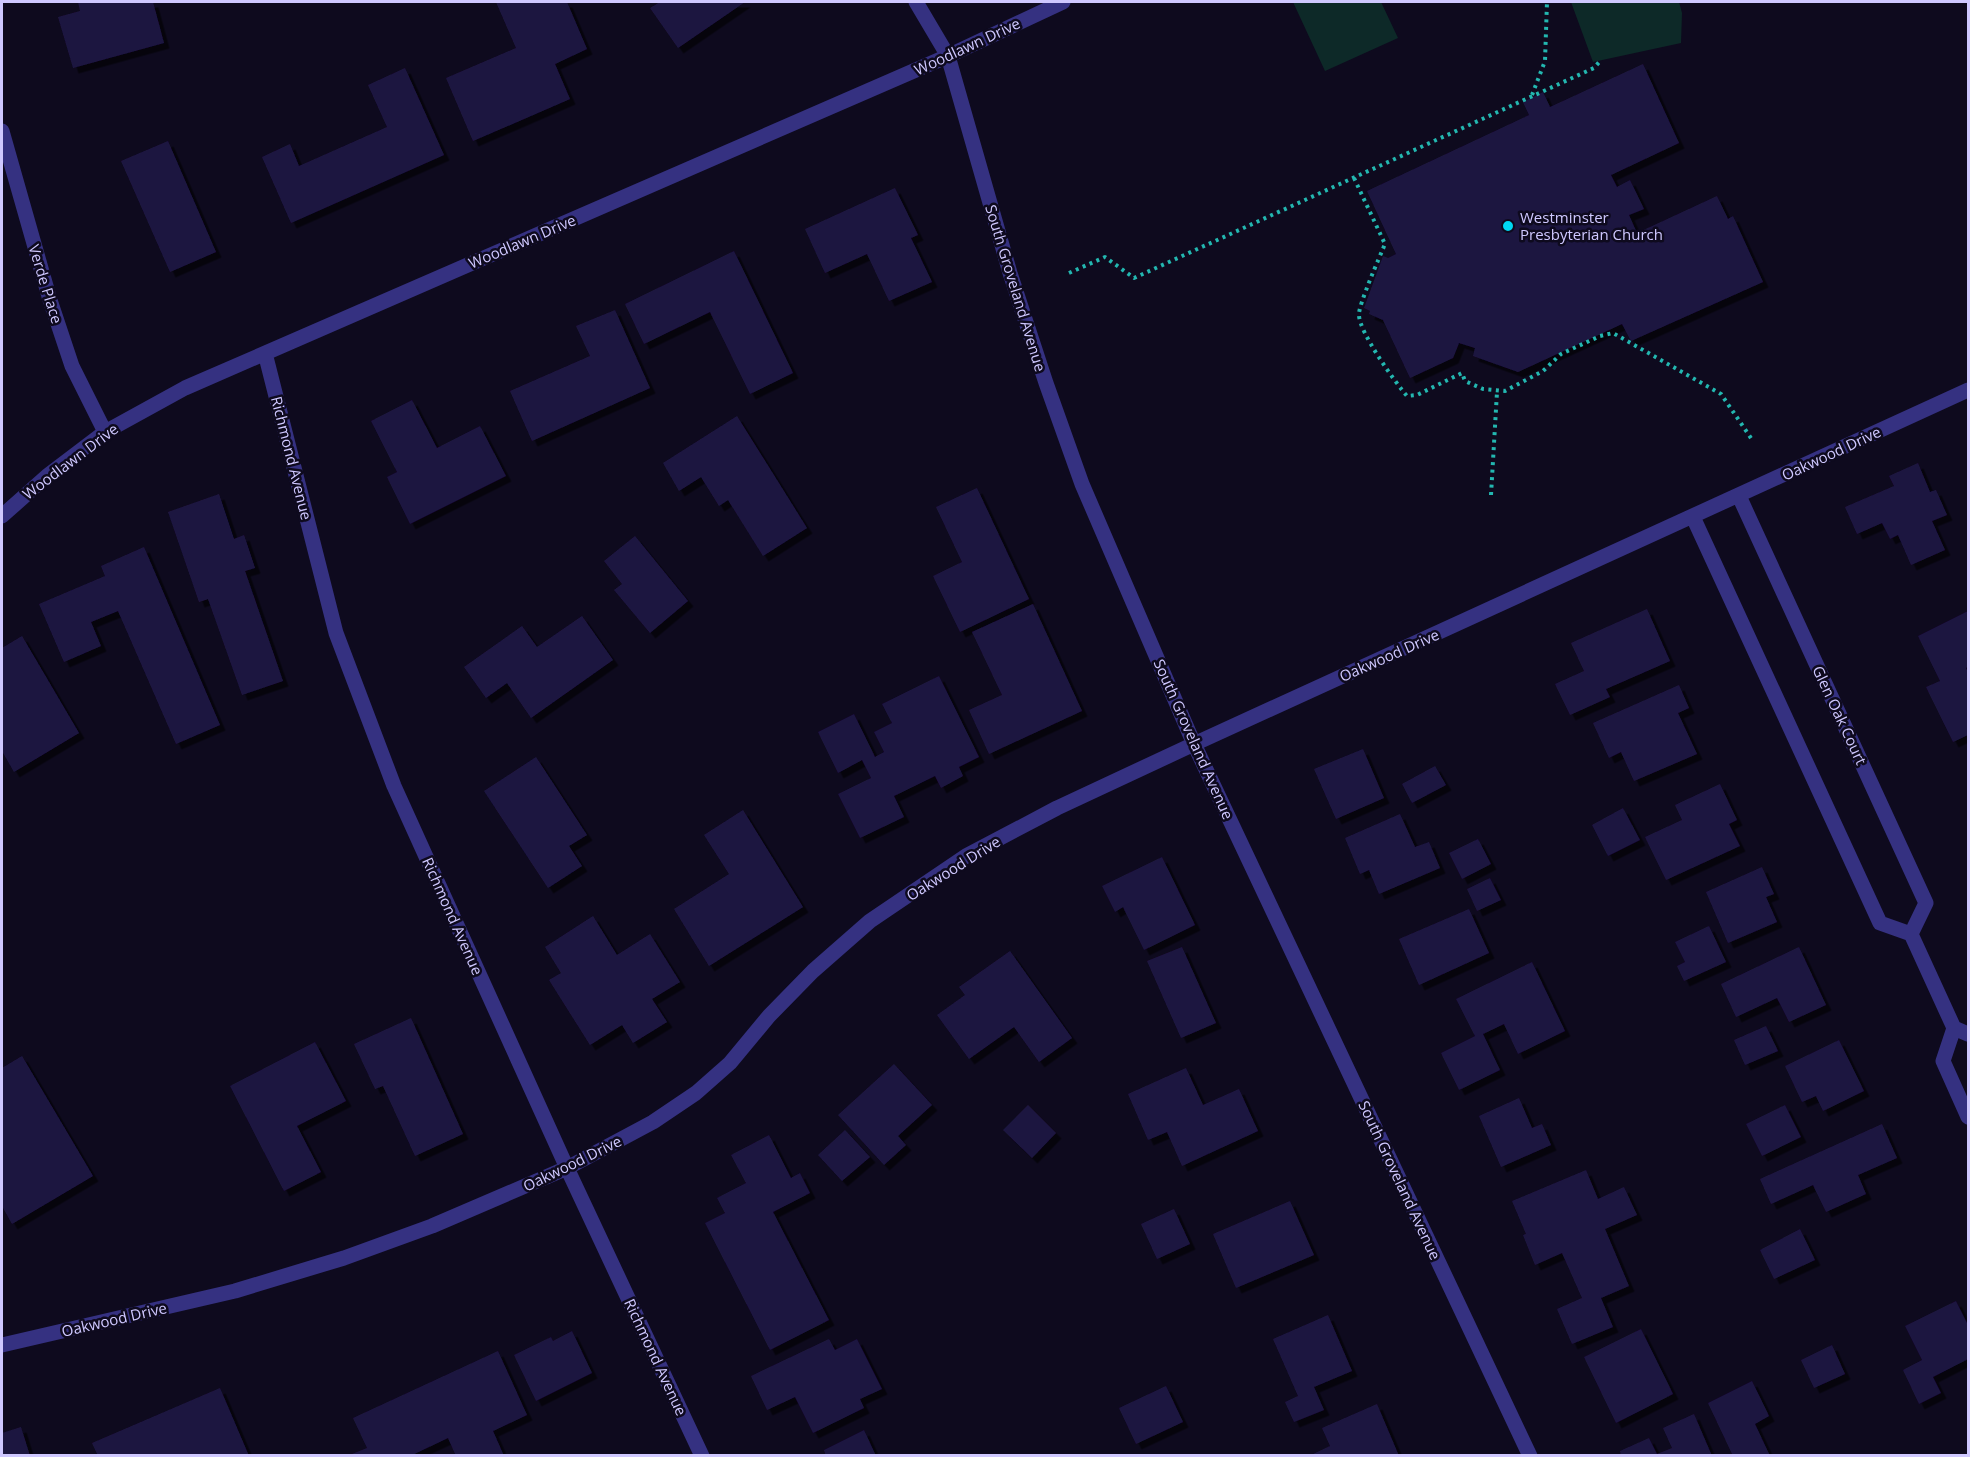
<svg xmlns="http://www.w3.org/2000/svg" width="1970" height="1457" viewBox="0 0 1970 1457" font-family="'Open Sans',sans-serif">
	<defs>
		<filter id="shadow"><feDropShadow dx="5.5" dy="5.5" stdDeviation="0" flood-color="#0009"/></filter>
	</defs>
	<rect width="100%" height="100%" fill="#0e0a1e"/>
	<path fill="#0d2928" d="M1293 2H1381L1398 38 1325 71Z
		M1571 2H1679L1682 13 1681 43 1593 62Z"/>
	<path fill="#1e1541" filter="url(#shadow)" d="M78 2H153L164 43 73 68 58 17 80 11Z
		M496 2H567L587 49 555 64 570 99 473 141 446 78 516 48Z
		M660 2H745L678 48 650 8Z
		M1643 64 1679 143 1611 175 1617 187 1630 180 1644 209 1629 215 1637 233 1717 196 1728 219 1733 216 1763 282 1631 341 1622 324 1518 372 1473 356 1475 348 1459 343 1453 358 1410 378 1383 320 1369 314 1370 311 1364 308 1383 256 1388 258 1396 254 1367 191 1529 115 1523 102 1543 92 1550 107Z
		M405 68 444 155 291 223 262 157 290 144 299 166 387 127 368 85Z
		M168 141 216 252 170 272 121 161Z
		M895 188 918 235 911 238 932 282 889 301 867 254 825 273 805 229Z
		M734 251 793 373 750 394 710 312 644 344 625 304Z
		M615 310 650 388 532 441 510 391 590 356 576 326Z
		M412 400 437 448 480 426 506 476 410 524 387 477 397 472 371 421Z
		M737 416 807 528 763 556 728 500 719 506 701 477 679 491 663 463Z
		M1918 463 1930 492 1936 490 1947 515 1932 521 1945 550 1911 565 1898 535 1890 539 1882 523 1857 534 1845 507 1894 486 1889 476Z
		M977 488 1029 599 960 632 933 576 962 562 936 507Z
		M219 494 234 539 244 535 255 568 245 571 283 681 242 695 208 599 199 602 168 512Z
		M635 536 688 601 650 633 614 590 622 584 604 561Z
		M144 547 220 725 176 744 118 611 91 622 101 646 64 662 39 604 105 576 101 566Z
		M1033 604 1082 711 989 754 969 710 1002 695 972 632Z
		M1647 609 1670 661 1606 689 1610 697 1570 715 1555 684 1584 671 1571 643Z
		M1968 611V666L1966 668 1968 673V735L1953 742 1926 687 1940 681 1918 636Z
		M582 616 613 660 531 718 507 683 486 698 464 667 522 626 537 647Z
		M22 636 79 733 14 772 2 751V689L3 688 2 685V648Z
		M939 676 979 757 959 767 963 776 941 788 935 776 894 796 904 817 860 838 838 794 871 778 862 760 838 773 818 732 854 714 875 757 884 752 874 732 892 723 882 704Z
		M1679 685 1689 708 1678 713 1697 754 1634 781 1621 752 1609 758 1593 723Z
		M1363 749 1384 798 1336 819 1314 769Z
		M536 757 587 835 569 846 582 866 548 888 484 791Z
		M1435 766 1446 785 1412 803 1402 784Z
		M1720 784 1737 820 1729 824 1740 846 1666 880 1645 837 1682 820 1675 805Z
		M1623 808 1640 840 1608 856 1592 825Z
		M743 810 803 907 709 966 674 909 729 874 704 835Z
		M1400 814 1415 847 1429 842 1440 868 1379 894 1369 870 1360 874 1345 838Z
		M1478 839 1491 864 1462 879 1449 853Z
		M1162 857 1195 925 1144 950 1123 907 1115 912 1102 886Z
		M1762 867 1774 894 1766 897 1777 922 1728 943 1706 892Z
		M1490 878 1501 900 1477 911 1467 889Z
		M1469 909 1489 953 1419 985 1399 939Z
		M593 916 617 955 650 934 680 982 652 999 667 1022 633 1043 622 1025 590 1045 549 980 561 973 545 947Z
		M1709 926 1726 962 1684 981 1677 966 1685 962 1675 942Z
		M1182 947 1216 1023 1181 1038 1147 961Z
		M1799 947 1826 1005 1789 1022 1777 998 1736 1017 1721 984Z
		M1010 951 1072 1038 1039 1062 1014 1027 969 1059 937 1015 965 995 959 987Z
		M1532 962 1565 1031 1518 1054 1504 1024 1483 1034 1500 1070 1459 1090 1441 1053 1475 1036 1456 999Z
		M411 1018 463 1134 415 1156 383 1086 375 1089 354 1044Z
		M1766 1026 1778 1051 1745 1065 1734 1040Z
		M1839 1040 1864 1091 1823 1111 1816 1096 1802 1102 1785 1066Z
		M315 1042 346 1101 297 1126 321 1172 284 1191 230 1086Z
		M22 1056 93 1176 12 1224 2 1206V1068Z
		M894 1064 932 1105 898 1136 906 1145 884 1165 838 1115Z
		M1186 1068 1203 1105 1239 1089 1258 1131 1182 1166 1167 1132 1148 1140 1128 1094Z
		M1519 1098 1532 1128 1542 1124 1551 1145 1501 1167 1479 1116Z
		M1028 1105 1056 1133 1032 1158 1003 1130Z
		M1785 1105 1801 1137 1762 1156 1746 1124Z
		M1882 1124 1897 1158 1858 1175 1866 1194 1826 1212 1813 1185 1771 1204 1760 1179Z
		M845 1130 870 1157 842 1181 818 1155Z
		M769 1135 791 1178 800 1173 810 1193 773 1212 829 1320 770 1350 705 1223 725 1213 717 1198 746 1183 731 1155Z
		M1586 1170 1598 1199 1624 1187 1637 1215 1605 1229 1629 1286 1601 1298 1613 1327 1572 1344 1557 1309 1582 1298 1562 1253 1535 1265 1523 1235 1526 1234 1512 1201Z
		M1290 1201 1314 1255 1236 1288 1213 1234Z
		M1174 1209 1190 1244 1157 1259 1141 1224Z
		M1800 1229 1815 1260 1774 1279 1760 1250Z
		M1956 1301 1968 1325V1359L1933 1377 1941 1393 1919 1404 1903 1370 1922 1360 1905 1326Z
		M1328 1315 1352 1371 1314 1387 1324 1410 1294 1422 1285 1402 1298 1396 1273 1339Z
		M1641 1329 1673 1394 1616 1423 1584 1357Z
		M572 1331 592 1373 536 1401 514 1355 551 1337 553 1341Z
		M829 1339 835 1350 857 1339 882 1389 860 1399 864 1408 813 1433 795 1397 767 1410 751 1376Z
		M1832 1345 1845 1374 1814 1388 1801 1360Z
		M498 1351 527 1415 493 1431 504 1456H456L448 1438 410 1456H353L352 1454 367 1448 353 1418Z
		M1752 1381 1769 1416 1755 1424 1770 1456H1733L1708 1403Z
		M1166 1386 1183 1422 1136 1444 1119 1408Z
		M220 1388 249 1456H98L92 1443Z
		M1377 1404 1399 1456H1309L1330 1446 1322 1428Z
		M1694 1414 1712 1456H1621L1620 1451 1649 1438 1657 1454 1672 1448 1663 1428Z
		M21 1427 30 1456H2V1433Z
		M864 1430 876 1456H826L824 1450Z"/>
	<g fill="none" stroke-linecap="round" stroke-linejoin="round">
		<path stroke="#23b7b0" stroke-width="4" stroke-dasharray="3 4.5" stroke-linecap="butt" d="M1532 95 1545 61 1547 2
			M1354 178 1385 244C1380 256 1358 306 1359 315 1359 332 1395 382 1407 396L1417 395 1462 373 1465 381 1483 389 1505 391 1543 371 1561 354 1600 336 1613 333 1721 394 1753 441
			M1069 273 1105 257 1134 278 1594 68 1601 60
			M1491 495 1497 392"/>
		<path stroke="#353181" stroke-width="15" d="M916 2 948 56 1010 273 1046 383 1082 484 1194 744 1530 1456
			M2 131 50 300 72 366 105 432
			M265 353 336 633 394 786 567 1168 702 1456
			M1739 496 1926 903 1911 934
			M2 516 47 476 105 432 185 388 948 56 1063 2
			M1693 517 1880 923 1911 934 1954 1028 1968 1034
			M1954 1028 1943 1061 1968 1117
			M2 1345 235 1291 344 1258 432 1226 567 1168 653 1122 696 1093 730 1063 769 1016 813 971 870 921 966 856 1057 808 1194 744 1968 390"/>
	</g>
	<circle fill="#00d7f3" stroke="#0e0a1e" stroke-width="2" cx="1508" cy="226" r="6"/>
	<g text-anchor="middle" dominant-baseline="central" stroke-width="5" stroke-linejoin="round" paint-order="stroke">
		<g font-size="15" fill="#cfc8ff" stroke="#0e0a1e">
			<text transform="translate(967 46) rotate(-25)">Woodlawn Drive</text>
			<text transform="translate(522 241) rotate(-23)">Woodlawn Drive</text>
			<text transform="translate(46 284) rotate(73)">Verde Place</text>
			<text transform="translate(1016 288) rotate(73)">South Groveland Avenue</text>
			<text transform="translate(1831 453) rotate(-25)">Oakwood Drive</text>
			<text transform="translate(292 458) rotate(76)">Richmond Avenue</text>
			<text transform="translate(70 461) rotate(-37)">Woodlawn Drive</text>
			<text transform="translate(1389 655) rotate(-24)">Oakwood Drive</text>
			<text transform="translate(1840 715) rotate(65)">Glen Oak Court</text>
			<text transform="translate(1194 739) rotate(66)">South Groveland Avenue</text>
			<text transform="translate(953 868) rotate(-32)">Oakwood Drive</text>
			<text transform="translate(453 916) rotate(66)">Richmond Avenue</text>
			<text transform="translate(572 1163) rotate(-26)">Oakwood Drive</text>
			<text transform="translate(1400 1180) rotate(65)">South Groveland Avenue</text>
			<text transform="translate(114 1319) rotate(-13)">Oakwood Drive</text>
			<text transform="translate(656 1357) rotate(65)">Richmond Avenue</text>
		</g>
		<g font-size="15" fill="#cfc8ff" stroke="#0e0a1e" text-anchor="start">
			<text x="1520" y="217">Westminster<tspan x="1520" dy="17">Presbyterian Church</tspan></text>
		</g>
	</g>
	<rect width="1970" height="1457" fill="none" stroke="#cfc8ff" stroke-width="6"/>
</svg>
